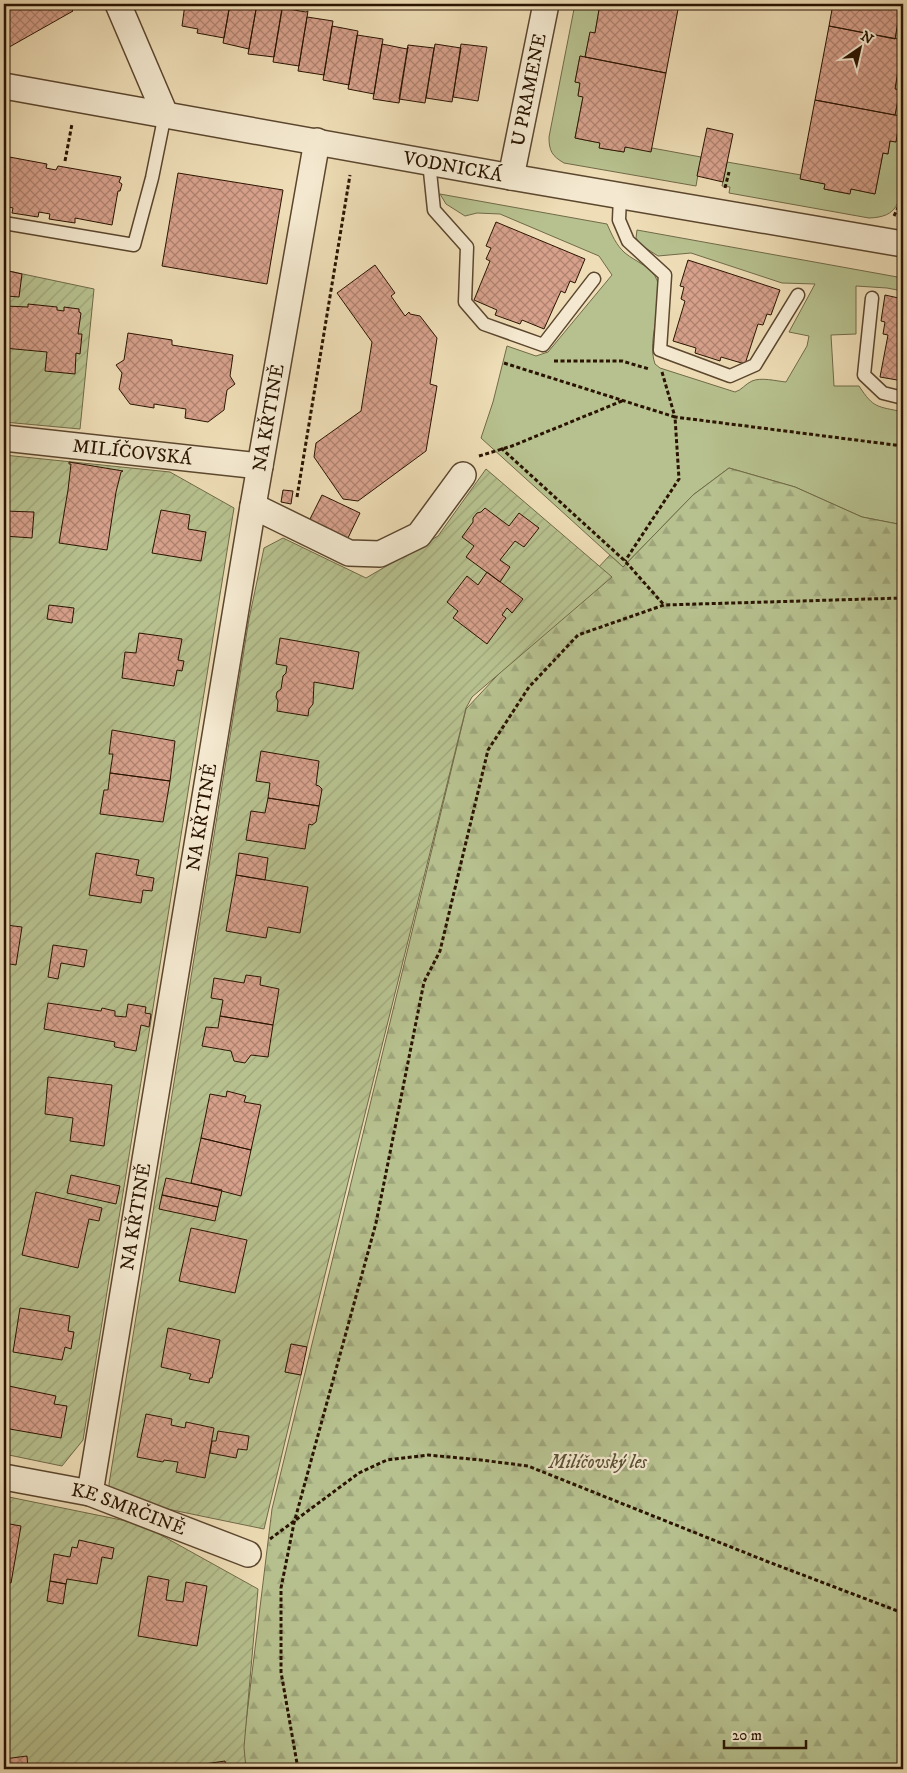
<svg xmlns="http://www.w3.org/2000/svg" width="907" height="1773" viewBox="0 0 907 1773" font-family="'IM FELL DW Pica',serif">
	<defs>
		<pattern id="forest-firs" width="22" height="20" patternUnits="userSpaceOnUse" patternTransform="scale(1.25)"><rect width="22" height="20" fill="#b7c18f"/><path d="M5 1l3.5 6h-7zM16 11l3.5 6h-7z" fill="#9ea57a"/></pattern>
		<pattern id="garden-furrows" width="10" height="10" patternUnits="userSpaceOnUse" patternTransform="scale(1.25)"><rect width="10" height="10" fill="#b7c18f"/><path d="M-1 1l2-2M0 10L10 0M9 11l2-2" fill="none" stroke="#9ea57a"/></pattern>
		<pattern id="building-cross-hatch" width="8" height="8" patternUnits="userSpaceOnUse" patternTransform="scale(1.25)"><rect width="8" height="8" fill="#d7a18c"/><path d="M0 0l8 8M0 8l8-8" fill="none" stroke="#af8270"/></pattern>
	</defs>
	<rect width="100%" height="100%" fill="#eeddb6"/>
	<filter id="stains"><feTurbulence type="fractalNoise" baseFrequency=".004" numOctaves="4"/><feColorMatrix values="0 0 0 0 .2 0 0 0 0 .09 0 0 0 0 .02 0 0 0 .5 -.17"/></filter>
	<radialGradient id="worn" r=".72"><stop offset=".6" stop-color="#630" stop-opacity="0"/><stop offset="1" stop-color="#630" stop-opacity=".3"/></radialGradient>
	<path fill="#b7c18f" stroke="#706a48" d="M575 4H600L595 33H590L585 57 580 56 575 82 580 83 578 95 583 97 575 138 600 143V148L624 152 625 147 652 148 701 157 696 186 564 163C552 156 549 151 549 137Z
		M901 4H903V40L895 39Z
		M903 45V178C899 202 899 217 869 218L729 193 730 187 722 186 727 162 801 175V179L825 184 824 189 849 194 851 189 875 194 883 153 888 154 890 141 896 142 900 117 895 115 900 90 895 89Z
		M440 194 607 224C612 235 616 245 625 253 636 262 652 267 657 280 665 306 646 338 655 364L660 368 735 392C742 390 745 384 752 381 761 377 776 381 786 382L807 346 809 336 789 332 815 284 782 283 691 253 658 256 641 245 636 238 637 230 903 278V291L887 288 856 286V334L831 335 834 386H859C874 409 877 406 903 412V525L862 517 795 487 729 468 693 495 623 567 481 438 493 402 507 346 536 356 548 352 612 275 599 256 500 214 477 213 465 216 446 204Z"/>
	<path fill="url(#forest-firs)" stroke="#706a48" d="M729 468 795 487 862 517 903 525V1769H245L243 1747 272 1509 466 709 610 555 623 567 693 495Z"/>
	<path fill="url(#garden-furrows)" stroke="#706a48" d="M4 270 94 289 80 429 4 422Z
		M4 455 170 472 234 508 83 1440 62 1466 4 1454Z
		M486 469 612 577 472 697 466 708 307 1347 291 1344 285 1372 301 1375 264 1529 119 1499 110 1495 109 1484 249 619 264 548 283 538 366 578 438 536Z
		M4 1496 141 1524 258 1589 244 1747 246 1769H4Z"/>
	<path fill="url(#building-cross-hatch)" stroke="#2a1401" d="M4 4H18L4 11Z
		M19 4H67L73 11 4 50V12Z
		M185 4H230L224 38 197 33 198 29 182 26Z
		M230 4H257L249 49 223 43Z
		M257 4H283L274 57 248 54Z
		M600 4H679L666 73 585 57 590 32 595 33Z
		M833 4H901L895 39 829 26Z
		M282 8 306 12 308 11 299 66 273 62Z
		M307 17 333 21 324 75 298 71Z
		M332 26 358 31 349 85 323 80Z
		M829 26 903 40 895 89 900 90 895 115 815 100Z
		M357 35 383 39 374 94 348 89Z
		M382 44 407 49 408 47 399 103 373 99Z
		M435 44 461 48 452 102 426 98Z
		M461 44 487 47 478 101 453 97Z
		M408 45 434 48 425 103 399 99Z
		M580 56 666 73 651 152 625 147 624 152 599 148 600 143 575 138 583 97 578 96 580 83 575 82Z
		M815 100 900 116 896 142 890 141 888 154 883 153 875 194 851 189 850 194 824 189 825 184 800 179Z
		M707 128 733 134 723 182 697 176Z
		M4 156 47 164 46 168 56 170 58 166 121 177 119 182 122 184 120 191H118L112 225 75 218V223L49 219 50 214 39 212 38 217 12 213 13 208 4 206Z
		M178 173 283 190 267 284 162 266Z
		M496 222 585 259 575 283 570 281 565 293 561 291 544 329 522 320 520 324 495 315 497 310 474 300 490 261 486 259 491 248 486 246Z
		M688 260 780 290 771 315 767 314 763 325 758 324 745 364 721 357 720 361 695 353 696 348 673 341 685 301 681 299 684 287 680 286Z
		M375 265 395 293 391 296 405 316 409 312 410 314 420 316 437 338 430 384 437 386 426 451 358 501 343 499 314 457 316 443 361 411 372 342 337 293Z
		M4 270 22 274 19 297 7 296 5 306 28 307V304L57 307V310L64 311V307L79 309V312L81 313 78 334H82L80 354 76 353 75 374 45 371 47 352 4 348Z
		M885 295 903 299V381L880 377 888 335 883 334 885 322 881 321Z
		M128 333 172 340V345L233 355 230 376 235 384 227 390 224 410 208 422 185 418 186 409 154 404V408L130 404 119 389 122 373 116 365 124 360Z
		M69 462 123 471 121 472 116 492 107 550 59 543 68 490 71 464H69Z
		M283 490 293 491 291 504 281 502Z
		M322 495 360 513 347 540 309 521Z
		M485 508 509 526 519 513 539 528 524 547 515 541 500 560 510 567 500 582 466 557 474 546 462 537 473 522V518L477 513 481 512Z
		M161 510 190 515 188 529 206 532 201 561 152 553Z
		M4 511 34 512 32 538 4 536Z
		M487 572 523 599 512 613 507 608 502 615 506 618 487 644 453 618 458 611 447 602 467 576 478 585Z
		M49 605 74 608 72 623 47 619Z
		M139 633 182 639 178 660 184 661 182 671 177 670 174 686 122 678 125 652 136 653Z
		M280 638 359 652 353 689 314 682 313 704 309 709 308 716 277 711 278 701 276 697 277 692 281 689 283 676 286 673 287 666 276 664Z
		M112 730 175 741 170 781 110 773 113 754H109Z
		M261 751 319 761 316 785 319 786 322 789 319 806 268 798 270 783 256 781Z
		M110 773 170 781 163 822 100 814 104 790H108Z
		M268 798 319 806 316 822 312 825 309 824 305 849 246 840 251 811 265 813Z
		M96 853 139 860 136 875 154 878 152 891 143 890 141 903 89 895Z
		M239 853 268 858 265 880 236 875Z
		M236 875 308 887 300 933 268 927 266 938 226 931Z
		M6 925 22 927 16 965 4 963V938Z
		M53 945 87 950 84 967 61 963 58 979 48 977Z
		M246 975 261 977 260 985 279 989 273 1025 220 1016 223 1000 211 998 214 978 244 983Z
		M48 1003 101 1011 102 1008 115 1011V1016L126 1017 128 1004 146 1007 145 1013 151 1014 149 1027 141 1025 136 1051 115 1047 114 1046 115 1042 44 1029Z
		M220 1016 273 1025 268 1057 251 1055 245 1063 234 1061 231 1051 202 1046 206 1027 218 1028Z
		M48 1077 112 1085 104 1146 70 1141 73 1118 45 1114Z
		M227 1091 246 1096 244 1102 261 1105 251 1150 201 1138 210 1094 226 1097Z
		M201 1138 251 1150 241 1196 191 1183Z
		M71 1175 120 1186 116 1204 67 1193Z
		M166 1178 222 1190 218 1207 162 1195Z
		M36 1192 102 1208 99 1221 89 1219 78 1268 22 1255Z
		M162 1195 218 1207 215 1221 159 1209Z
		M191 1228 247 1240 235 1293 179 1281Z
		M20 1308 70 1316 68 1331 74 1332 71 1349 65 1347 62 1360 13 1352Z
		M168 1328 220 1340 212 1378H210L209 1383 189 1379 191 1374 161 1367Z
		M291 1344 307 1347 301 1375 285 1372Z
		M4 1385 56 1396 54 1404 67 1406 61 1438 4 1428Z
		M146 1414 172 1419 171 1425 185 1428 186 1422 214 1428 205 1478 176 1472 178 1462 164 1460 163 1462 137 1457Z
		M218 1431 249 1436 247 1450 238 1449 236 1458 210 1453 212 1441H216Z
		M4 1523 21 1526 11 1583 4 1582Z
		M79 1540 114 1548 112 1559 102 1557 97 1584 67 1579 66 1584 50 1581 54 1554 70 1557 72 1547 77 1548Z
		M148 1576 169 1580 166 1600 183 1602 186 1582 207 1586 197 1646 138 1636Z
		M50 1581 66 1584 63 1604 47 1601Z
		M27 1756 28 1769H4V1759Z
		M225 1761 226 1769H184V1767Z
		M103 1764 104 1769H92L91 1765Z"/>
	<g fill="none" stroke-linecap="round" stroke-linejoin="round">
		<defs>
			<path id="lane" d="M429 162 434 210 467 247 465 302 484 324 543 345 594 279
				M620 196 619 220 628 241 665 275 660 350 730 376 755 365 798 295
				M4 223 134 245 152 178 165 114
				M872 298 864 375 883 393 903 398"/>
			<g id="street">
				<path d="M118 4 165 114"/>
				<path id="s1" d="M4 86 511 177 903 244"/>
				<path id="s2" d="M511 177 546 4"/>
				<path id="s3" d="M4 438 260 466"/>
				<path d="M253 506 349 553 380 554 419 535 463 475"/>
				<path id="s4" d="M4 1477 90 1493 248 1554"/>
				<path id="s5" d="M90 1493 253 506 317 141"/>
			</g>
		</defs>
		<use href="#lane" stroke="#5b462e" stroke-width="15"/>
		<use href="#street" stroke="#5b462e" stroke-width="28"/>
		<path stroke="#2a1401" stroke-width="3" stroke-dasharray="4 2.5" stroke-linecap="butt" d="M65 161 72 124
			M725 188 729 172
			M894 216 903 197
			M554 361H622L649 369
			M504 363 675 417 679 479 625 561
			M662 372 675 417 903 446
			M501 448 625 561 664 605
			M479 456 512 446 622 401
			M297 497 350 175
			M270 1539 359 1473 387 1460 428 1455 481 1460 528 1466 766 1561 903 1613
			M298 1769 281 1672V1588L294 1523 376 1223 424 982 440 951 488 750 529 687 578 635 664 605 903 598"/>
		<use href="#lane" stroke="#f4e9d0" stroke-width="12"/>
		<use href="#street" stroke="#f4e9d0" stroke-width="25"/>
	</g>
	<g text-anchor="middle" dominant-baseline="central" stroke-width="4.5" stroke-linejoin="round" paint-order="stroke">
		<g font-size="19" fill="#2a1401" stroke="#f4e9d0">
			<text stroke="none"><textPath href="#s2" startOffset="89">U PRAMENE</textPath></text>
			<text stroke="none"><textPath href="#s1" startOffset="456">VODNICKÁ</textPath></text>
			<text stroke="none"><textPath href="#s5" startOffset="1090">NA KŘTINĚ</textPath></text>
			<text stroke="none"><textPath href="#s3" startOffset="129">MILÍČOVSKÁ</textPath></text>
			<text stroke="none"><textPath href="#s5" startOffset="685">NA KŘTINĚ</textPath></text>
			<text stroke="none"><textPath href="#s5" startOffset="280">NA KŘTINĚ</textPath></text>
			<text stroke="none"><textPath href="#s4" startOffset="129">KE SMRČINĚ</textPath></text>
		</g>
		<g font-size="19" font-style="italic" fill="#5b5133" stroke="#f4e9d0">
			<text x="598" y="1462">Milíčovský les</text>
		</g>
	</g>
	<rect width="907" height="1773" fill="none" stroke="#eeddb6" stroke-width="20"/>
	<rect x="5" y="5" width="897" height="1763" fill="none" stroke="#2a1401" stroke-width="2.5"/>
	<rect x="10" y="10" width="887" height="1753" fill="none" stroke="#2a1401"/>
	<g transform="translate(860 48) rotate(34)" stroke="#f4e9d0" stroke-width="4" paint-order="stroke">
	<path d="M0-4L9 19L0 12L-9 19Z" fill="#2a1401"/>
	<text y="-8" font-size="14" font-weight="bold" text-anchor="middle" fill="#2a1401">N</text>
	</g>
	<path d="M724 1740v8h82v-8" fill="none" stroke="#2a1401" stroke-width="2.5"/>
	<text x="732" y="1740" font-size="15" fill="#2a1401" stroke="#f4e9d0" stroke-width="4" paint-order="stroke">20 m</text>
	<rect width="100%" height="100%" filter="url(#stains)"/>
	<rect width="100%" height="100%" fill="url(#worn)"/>
</svg>
